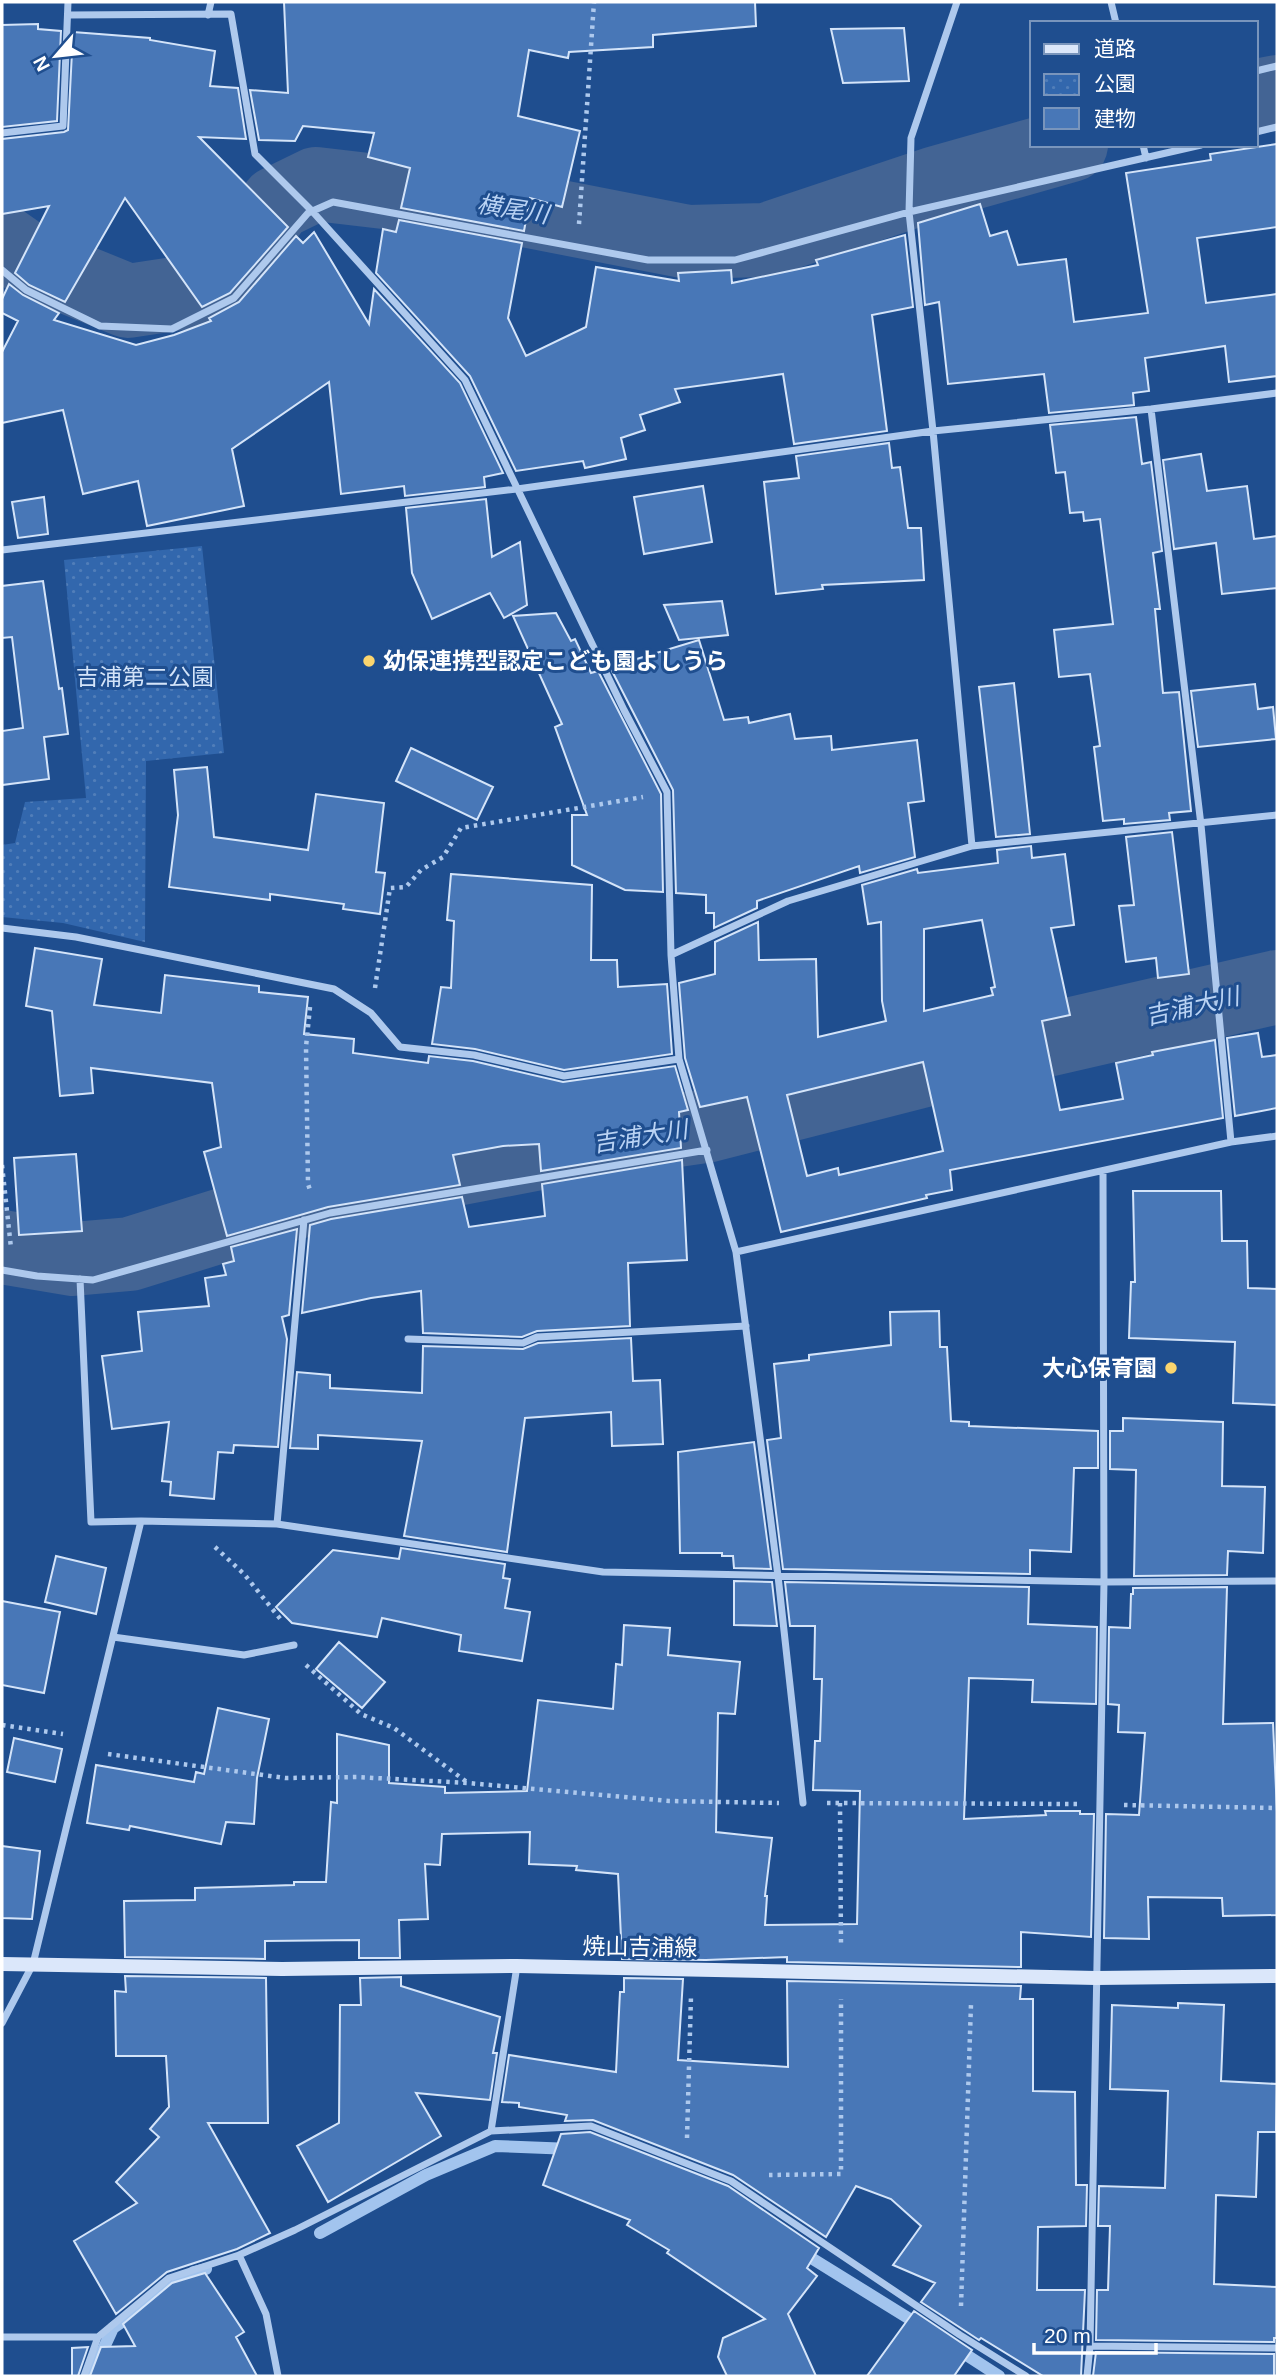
<svg xmlns="http://www.w3.org/2000/svg" width="1279" height="2378" viewBox="0 0 1279 2378" font-family="Helvetica,'Noto Sans JP',sans-serif">
	<defs>
		<pattern id="park-dots" width="8" height="8" patternUnits="userSpaceOnUse" patternTransform="scale(1.75)"><rect width="8" height="8" fill="#3267ad"/><path d="M2 2h.1M6 6h.1" fill="none" stroke="#517eb9" stroke-width="1.8" stroke-linecap="round"/></pattern>
	</defs>
	<rect width="100%" height="100%" fill="#1f4e8f"/>
	<path fill="url(#park-dots)" d="M202 546 224 753 146 761 145 942 63 923 2 917V845L15 843 25 802 86 798 64 560Z"/>
	<g fill="none" stroke-linecap="round" stroke-linejoin="round">
		<path stroke="#a2c4ee" stroke-width="12" d="M320 2233 426 2175 495 2146 572 2149
			M800 2251 921 2326
			M954 2347 999 2376
			M91 2376 113 2328 194 2272 206 2269"/>
		<path stroke="#436494" stroke-width="74" d="M1256 96 1277 92
			M2 241 32 262 128 301 214 288 277 203 316 184 504 206 688 242 766 240 936 183 1071 145
			M2 1247 73 1259 130 1254 316 1196 602 1141 706 1126 1007 1049 1277 987"/>
	</g>
	<path fill="#4877b7" stroke="#d4e4f9" stroke-width="2" fill-rule="evenodd" d="M284 2H755L756 26 653 35V47L569 52 568 58 529 50 518 116 580 131 562 207 530 198 524 231 401 208 410 168 368 157 374 133 303 126 295 141 259 140 250 90 288 93Z
		M38 24V29L61 31 57 121 2 127V25Z
		M904 28 909 81 843 83 831 29Z
		M73 32 150 38V40L215 51 210 86 238 88 246 139 199 137 288 227 230 293 202 307 125 198 65 302 29 285 15 273 49 206 2 214V139L64 132 68 130Z
		M1277 144V227L1197 238 1206 303 1277 294V376L1229 382 1225 346 1145 358 1149 391 1133 393 1134 405 1049 413 1044 374 948 384 939 302 925 305 918 223 980 204 990 236 1007 231 1018 265 1066 259 1074 322 1148 313 1126 173 1211 160 1210 154Z
		M399 220 522 243 508 318 526 356 586 327 596 267 679 281 678 273 731 270 732 283 818 265 816 260 905 235 913 307 872 315 887 431 794 444 783 374 675 389 680 402 640 415 645 430 621 438 626 459 585 468 583 461 516 471 470 376 376 273 383 229 396 232Z
		M314 232 369 324 374 289 460 383 503 473 484 477 485 487 405 496 404 486 341 494 329 382 232 449 244 506 147 526 138 481 83 494 63 410 2 423V352L18 321 2 313V299L9 284 23 295 59 313 54 320 136 345 174 335 211 321 209 318 239 302 296 236 303 243Z
		M1136 417 1142 464 1151 462 1162 551 1153 553 1160 609H1155L1163 693 1179 692 1191 811 1169 813 1170 820 1124 824V819L1103 821 1094 747 1100 746 1090 674 1059 677 1054 630 1113 624 1100 519 1084 521 1083 512 1070 513 1065 472 1056 473 1050 425Z
		M889 443 892 468 900 467 908 528H921L924 580 822 585 823 589 776 594 764 482 799 478 796 456Z
		M1201 454 1207 491 1247 486 1254 539 1277 536V588L1222 594 1216 543 1174 549 1163 460Z
		M703 486 712 542 644 554 634 497Z
		M44 497 48 534 18 538 12 502Z
		M486 499 492 557 520 542 527 605 504 618 490 593 432 619 412 573 406 508Z
		M43 581 59 689 62 688 68 734 44 737 49 779 2 785V731L23 728 12 637 2 638V586Z
		M722 601 728 635 679 640 664 605Z
		M556 613 571 641 575 639 591 673 598 671 661 794 663 892 625 890 572 865V815H587L555 727 562 724 513 616Z
		M699 640 724 720 748 717 749 723 790 714 795 739 831 736 832 750 917 740 924 801 908 803 915 857 860 873 859 866 757 901V908L714 928V913H706V895L676 893 673 790 610 667Z
		M1014 683 1030 834 996 837 979 687Z
		M1255 684 1258 709 1273 707 1276 739 1198 747 1191 691Z
		M411 748 493 787 477 820 396 781Z
		M207 767 214 837 308 850 316 794 384 803 376 872 385 873 380 914 343 909 344 904 270 894V900L169 887 178 815 174 770Z
		M1172 832 1189 974 1158 978 1156 958 1126 962 1119 906 1134 905 1126 837Z
		M1031 846 1032 858 1065 854 1074 925 1051 928 1070 1015 1042 1021 1060 1110 1123 1099 1116 1063 1153 1055 1152 1052 1215 1040 1223 1118 950 1170 952 1190 926 1195 927 1198 781 1232 747 1097 700 1107 685 1058 679 983 715 974V942L758 922 759 960 816 959 818 1037 886 1021 882 1001 881 922 868 924 862 885 917 869 918 873 998 863 997 850ZM982 920 995 987 991 988 993 995 924 1011V929ZM923 1062 943 1151 839 1175 838 1168 807 1176 787 1095Z
		M451 874 592 885 591 960H617L618 987 667 984 672 1054 564 1070 475 1049 432 1044 441 987 451 988 454 921 447 920Z
		M35 948 102 959 94 1005 161 1013 165 975 259 986V992L308 997 304 1034 354 1039 353 1053 428 1063 429 1056 473 1061 563 1082 675 1066 688 1110 679 1112 681 1148 541 1171 539 1144 503 1146 453 1155 460 1185 328 1207 227 1236 204 1152 221 1147 212 1083 91 1068 93 1093 60 1096 52 1011 26 1006Z
		M1258 1033 1262 1057 1277 1055V1108L1235 1116 1227 1038Z
		M76 1154 82 1231 19 1235 14 1158Z
		M682 1160 687 1260 628 1263 630 1326 537 1331 522 1337 423 1333 421 1291 371 1298 302 1313 310 1225 331 1219 462 1197 469 1227 545 1216 542 1184Z
		M1133 1191H1221L1222 1241H1247L1248 1288 1277 1289V1405L1233 1403 1235 1342 1129 1338 1131 1282H1135Z
		M297 1229 289 1315 282 1317 287 1339 278 1447 234 1445 233 1453 218 1452 214 1499 170 1495 171 1482 162 1481 169 1422 112 1429 102 1356 142 1351 138 1312 209 1306 205 1278 226 1275 223 1264 234 1261 231 1247Z
		M939 1311 940 1347H947L951 1421 969 1422V1426L1098 1431V1468H1074L1071 1552 1030 1550V1574L783 1569 767 1440 781 1438 774 1364 809 1360V1355L891 1345 890 1312Z
		M631 1338 633 1381 660 1380 663 1444 612 1446 611 1412 525 1418 507 1552 404 1536 422 1441 318 1435V1449L290 1448 297 1372 330 1375V1388L422 1393 423 1346 523 1349 538 1343Z
		M1123 1418 1223 1422 1222 1486 1265 1487 1263 1553 1228 1551 1227 1575 1134 1576 1136 1470 1110 1469V1431H1123Z
		M754 1442 771 1569 734 1568 733 1556H722V1553H680L678 1452Z
		M401 1548 505 1564 503 1578 510 1579 505 1608 530 1612 522 1661 459 1651 461 1635 382 1618 377 1637 292 1623 276 1607 333 1550 399 1559Z
		M56 1556 106 1568 96 1614 45 1602Z
		M734 1581 772 1582 777 1626 734 1625Z
		M785 1582 1029 1587 1028 1624 1097 1627 1096 1704 1032 1702 1033 1680 969 1678 964 1819 1046 1815 1045 1811H1080V1814H1094L1091 1937 1021 1932V1967L787 1962V1957L706 1960 622 1959 618 1874 576 1870 577 1866 529 1864 530 1832 442 1834 440 1865 425 1864 428 1919 399 1920 400 1958H359V1940L265 1941V1959L125 1957 124 1901 195 1900V1888L294 1885V1882H326L331 1802 337 1803V1734L389 1745V1783L445 1787V1793L527 1791 538 1700 613 1709 616 1664 622 1665 624 1625 670 1628 668 1655 740 1662 735 1714 718 1713 716 1832 772 1838 765 1896H767L765 1925 857 1924 860 1791 813 1790 815 1741H820L822 1679H814L815 1626H790Z
		M1227 1587 1223 1724 1273 1723 1277 1812V1915L1223 1916 1222 1898 1148 1897 1149 1939 1104 1938 1106 1814 1139 1815 1145 1733 1118 1732 1119 1705 1108 1704 1109 1627 1130 1628 1131 1594H1133V1588Z
		M2 1601 60 1612 44 1693 2 1685Z
		M339 1642 385 1682 362 1708 316 1669Z
		M218 1708 269 1719 257 1778 254 1824 226 1822 221 1844 130 1826 129 1830 87 1823 96 1765 194 1782 196 1772 204 1774Z
		M14 1738 62 1749 55 1782 7 1772Z
		M2 1846 40 1851 32 1919 2 1918Z
		M125 1976 266 1978 268 2123H208L270 2233 237 2249 167 2272 116 2314 74 2241 137 2203 116 2182 159 2137 150 2129 169 2107 166 2056H116L115 1991 126 1992Z
		M401 1977V1986L500 2017 493 2053H497L490 2100 416 2093 441 2136 328 2202 297 2146 339 2123 340 2005H361L360 1978Z
		M624 1978 683 1979 678 2060 788 2067 787 1981 1021 1986 1020 1999H1033V2091L1075 2092 1076 2185H1087L1086 2226 1038 2227 1037 2290H1085L1081 2376H1043L981 2338 979 2340 921 2302 935 2283 893 2265 921 2226 891 2199 856 2186 826 2237 733 2175 593 2120 565 2121 567 2115 519 2107V2103L502 2102 509 2055 616 2072 620 1992H624Z
		M1178 2003 1224 2005 1221 2081 1277 2084 1276 2132H1258L1256 2197 1216 2195 1214 2284 1277 2287V2338H1274V2342L1096 2340 1097 2290H1108L1110 2226H1098L1099 2186 1165 2188 1168 2091 1110 2089 1112 2005 1178 2008Z
		M590 2132 728 2186 819 2248 807 2268 817 2276 788 2314 816 2376H727L718 2357 723 2338 765 2319 667 2253 669 2250 627 2225 630 2220 543 2185 561 2134Z
		M205 2273 244 2332 236 2337 257 2376H90L101 2347 135 2346 123 2324 172 2283Z
		M914 2311 972 2350 954 2376H867Z
		M88 2347 78 2376H72V2348Z
		M1096 2352 1274 2354V2376H1093Z"/>
	<g fill="none" stroke-linecap="round" stroke-linejoin="round">
		<path stroke="#aec9ed" stroke-width="4.5" stroke-dasharray="3.5 5" stroke-linecap="butt" d="M579 224 594 2
			M375 988 390 888 406 887 421 870 443 857 461 828 643 797
			M310 1007 306 1047 308 1184 311 1193
			M2 1165 11 1248
			M215 1547 244 1574 282 1621
			M306 1665 361 1714 394 1728 468 1783
			M2 1725 63 1734
			M108 1754 285 1778 357 1777 468 1783 669 1801 779 1803
			M827 1803 1077 1804
			M840 1803 841 1945
			M1124 1805 1277 1808
			M687 2138 691 1996
			M769 2175 841 2174V1999
			M961 2306 971 2004"/>
		<path stroke="#aec9ed" stroke-width="7" d="M957 2 911 138 909 212 933 431 972 846
			M1111 2 1116 23
			M68 15 231 14 255 154 312 211 465 380 624 710 667 792 671 955
			M208 15 211 2
			M1256 71 1277 66
			M1256 132 1277 127
			M2 133 63 126 68 2
			M1143 145 1146 158
			M2 270 26 290 100 326 172 329 234 298 308 213 333 202 648 260H735L909 212 1201 145
			M1151 409 1201 825 1231 1142
			M2 550 517 489 933 431 1151 409 1277 393
			M2 928 76 937 334 989 371 1013 400 1047 474 1055 564 1076 679 1059
			M736 1252 1231 1142 1277 1136
			M2 1270 37 1276 93 1280 330 1213 707 1150
			M80 1279 91 1522 141 1521
			M408 1339 523 1343 537 1337 746 1326
			M277 1524 304 1220
			M113 1637 244 1655 294 1645
			M803 1803 778 1576 736 1252 679 1059 671 955 788 901 972 846 1277 815
			M2 2023 33 1964 141 1521 277 1524 603 1572 1104 1582 1277 1581
			M491 2131 517 1966
			M239 2255 266 2314 278 2376
			M2 2337H98
			M1090 2346 1277 2348
			M84 2376 98 2337 169 2278 239 2255 295 2230 491 2131 591 2126 731 2181 960 2335 1026 2376
			M1087 2376 1090 2346 1104 1582 1103 1171"/>
		<path stroke="#dbe7fa" stroke-width="14" d="M2 1964 282 1969 517 1966 1096 1978 1277 1976"/>
	</g>
	<g fill="#fbd56e" stroke="#1f4e8f" stroke-width="2.5">
		<circle cx="369" cy="661" r="7"/>
		<circle cx="1171" cy="1368" r="7"/>
	</g>
	<g text-anchor="middle" dominant-baseline="central" stroke-width="6" stroke-linejoin="round" paint-order="stroke">
		<g font-size="23" font-weight="bold" fill="#fff" stroke="#1f4e8f" text-anchor="start">
			<text x="383" y="661">幼保連携型認定こども園よしうら</text>
			<text x="1157" y="1368" text-anchor="end">大心保育園</text>
		</g>
		<g font-size="23" fill="#d4e4f9" stroke="#1f4e8f">
			<text x="145" y="677">吉浦第二公園</text>
		</g>
		<g font-size="23" fill="#fff" stroke="#1f4e8f">
			<text transform="translate(640 1947) rotate(1)">焼山吉浦線</text>
		</g>
		<g font-size="24" font-style="italic" fill="#bad3f4" stroke="#1f4e8f">
			<text transform="translate(513 209) rotate(9)">横尾川</text>
			<text transform="translate(1192 1006) rotate(-13)">吉浦大川</text>
			<text transform="translate(640 1136) rotate(-9)">吉浦大川</text>
		</g>
	</g>
	<rect width="1279" height="2378" fill="none" stroke="#ffffff" stroke-width="7"/>
	<rect x="1030" y="21" width="228" height="126" fill="#1f4e8f" stroke="#7995bc" stroke-width="2"/>
	<rect x="1044" y="44" width="35" height="10" fill="#dbe7fa" stroke="#7995bc" stroke-width="2"/>
	<text x="1094" y="56" font-size="21" fill="#ffffff">道路</text>
	<rect x="1044" y="74" width="35" height="21" fill="url(#park-dots)" stroke="#7995bc" stroke-width="2"/>
	<text x="1094" y="91" font-size="21" fill="#ffffff">公園</text>
	<rect x="1044" y="108" width="35" height="21" fill="#4877b7" stroke="#7995bc" stroke-width="2"/>
	<text x="1094" y="126" font-size="21" fill="#ffffff">建物</text>
	<g transform="translate(56 56) rotate(242)" stroke="#1f4e8f" stroke-width="5" paint-order="stroke">
	<path d="M0-5L12 26L0 18L-12 26Z" fill="#ffffff"/>
	<text y="-10" font-size="19" font-weight="bold" text-anchor="middle" fill="#ffffff">N</text>
	</g>
	<path d="M1034 2343v10h122v-10" fill="none" stroke="#ffffff" stroke-width="3.5"/>
	<text x="1044" y="2343" font-size="21" fill="#ffffff" stroke="#1f4e8f" stroke-width="5" paint-order="stroke">20 m</text>
</svg>
